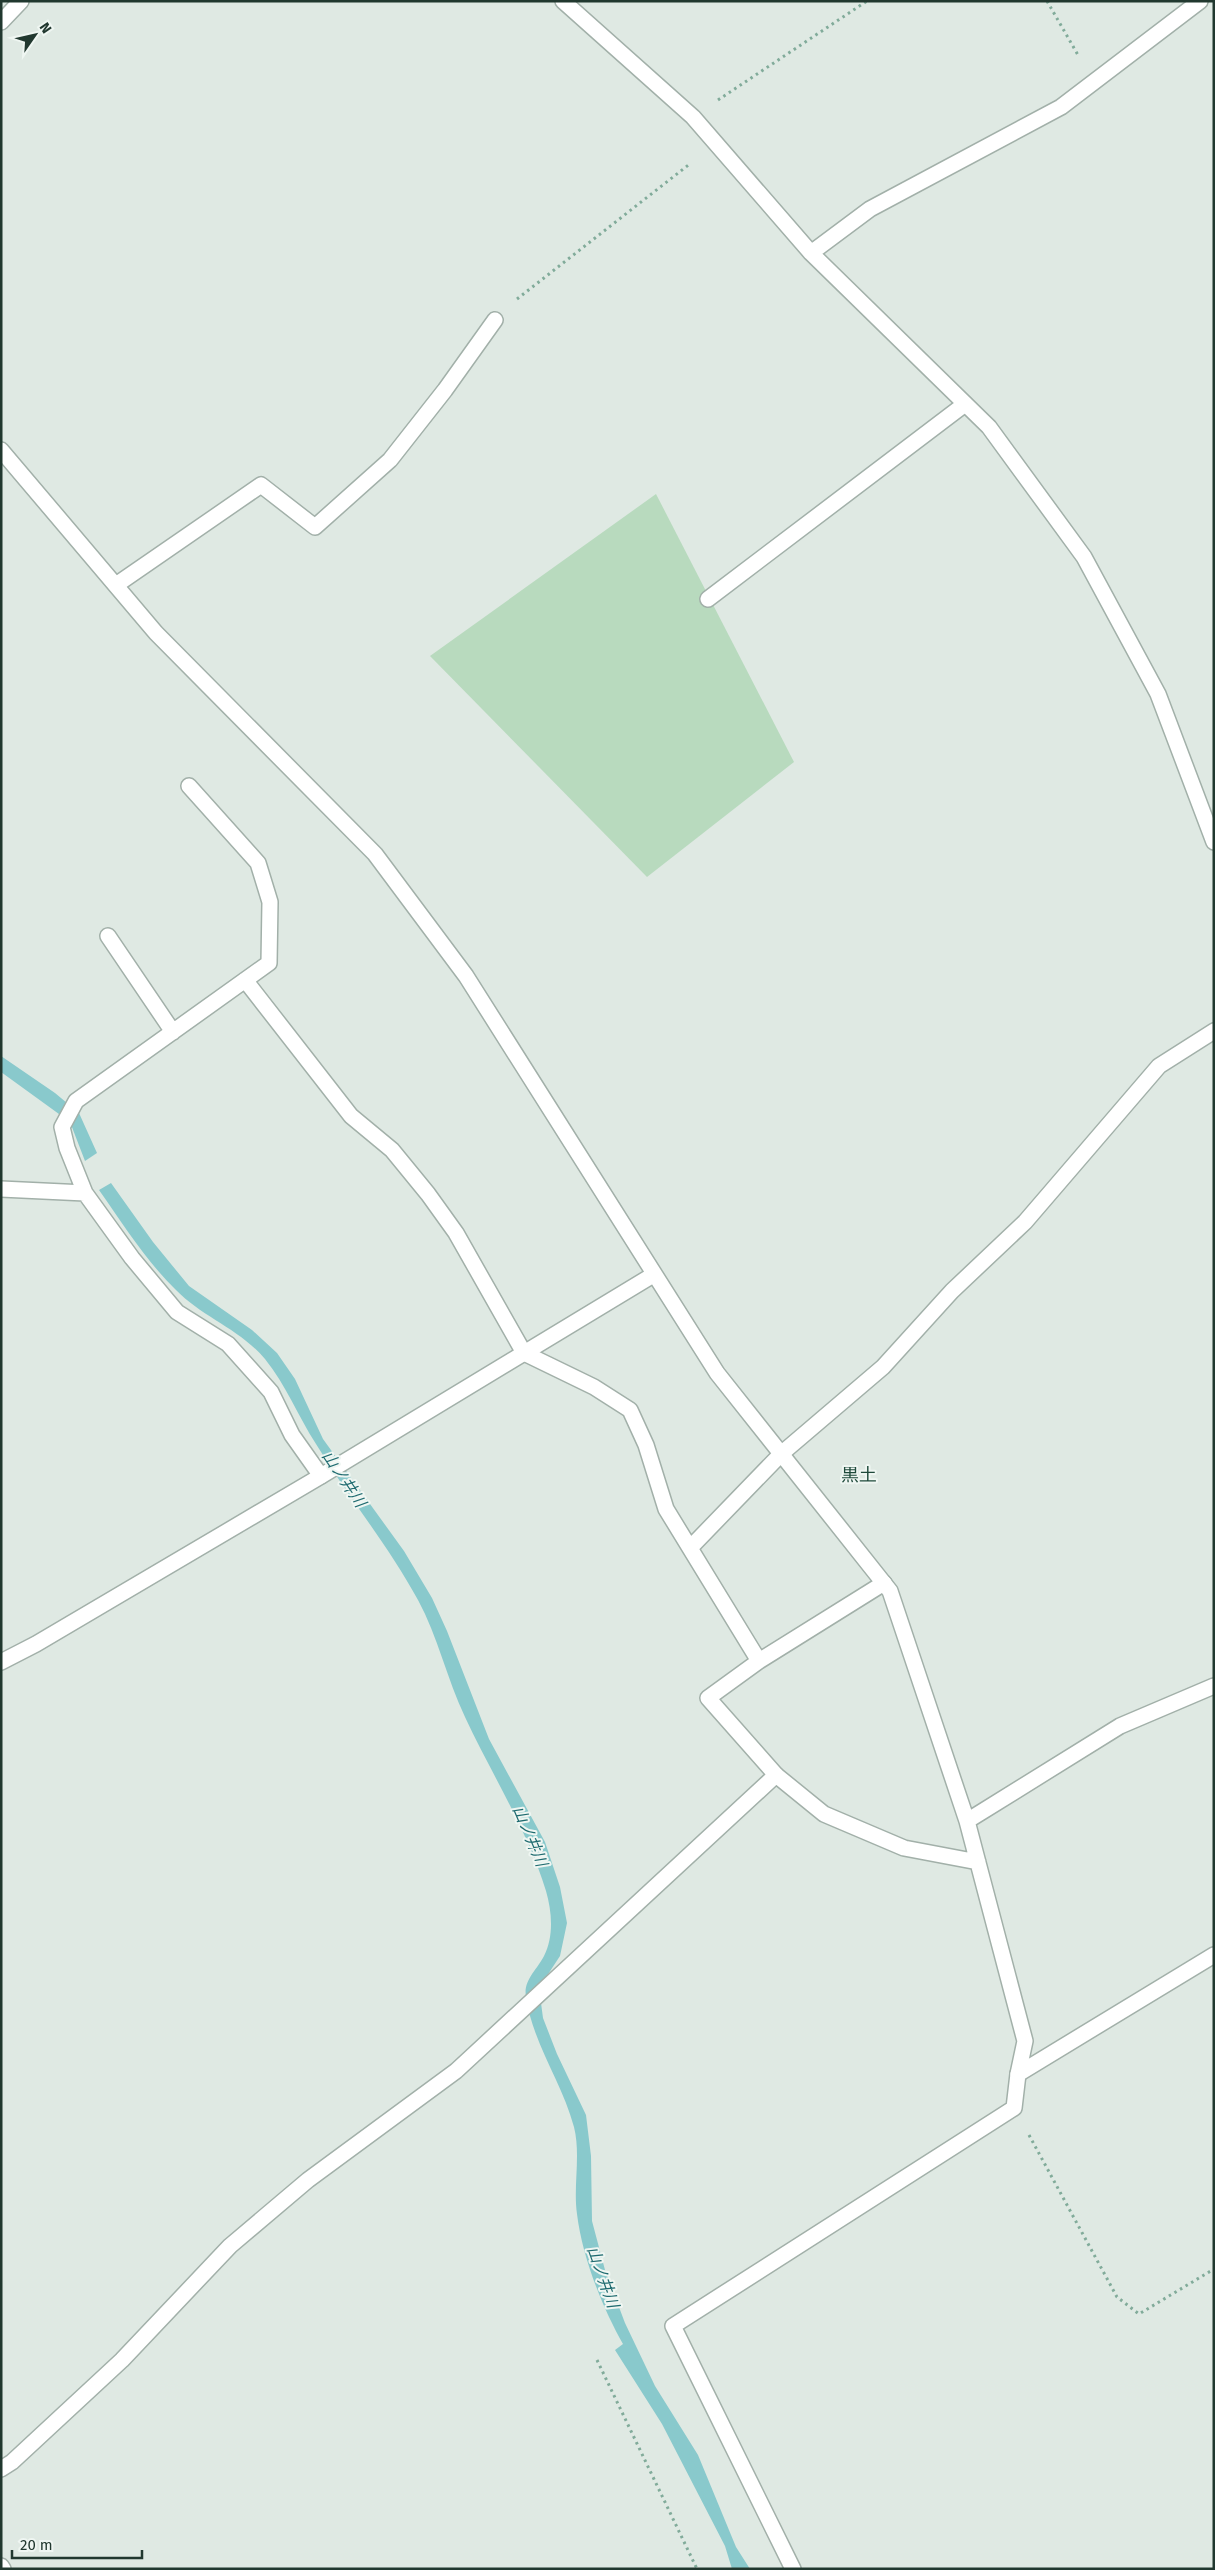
<svg xmlns="http://www.w3.org/2000/svg" width="1215" height="2570" viewBox="0 0 1215 2570" font-family="'Fira Sans','Noto Sans JP',sans-serif">
	<rect width="100%" height="100%" fill="#dfe9e3"/>
	<path fill="#b8dabe" d="M656 494 794 762 647 877 430 656Z"/>
	<path fill="#89c9cc" d="M1 1056 55 1093 79 1113 97 1153 85 1161 70 1122 1 1072Z
		M111 1183 153 1242 189 1286 252 1330 277 1353 295 1379 323 1439 404 1551 432 1598 447 1631 489 1739 545 1842 560 1887 567 1923 560 1956 539 1988 543 2018 557 2054 586 2115 591 2156 592 2221 605 2270 625 2323 655 2386 698 2455 736 2547 750 2569H732L725 2546 662 2424 615 2350 623 2344C602 2307 582 2256 577 2214 573 2186 581 2155 574 2127 562 2082 533 2044 526 1997 523 1980 537 1970 544 1956 554 1936 552 1912 546 1891 527 1829 492 1775 465 1717 447 1679 438 1637 418 1600 388 1545 348 1497 316 1444 298 1416 286 1385 265 1359 240 1329 202 1317 176 1290 146 1261 123 1224 99 1190Z"/>
	<g fill="none" stroke-linecap="round" stroke-linejoin="round">
		<defs>
			<path id="service" d="M116 585 261 485 315 527 390 460 445 390 495 320
				M708 599 965 404
				M189 786 258 863 270 902 269 963 76 1101 62 1127 67 1148 85 1193 132 1258 177 1312 228 1344 271 1392 292 1435 321 1476
				M108 936 173 1032
				M245 980 351 1116 392 1150 428 1194 456 1233 524 1353 594 1387 630 1410 646 1445 666 1509 759 1661
				M1 1189 85 1193
				M690 1548 781 1454 883 1367 952 1291 1025 1222 1159 1066 1214 1031
				M776 1775 708 1698 759 1661 884 1583
				M1018 2074 1214 1955
				M1 2566 3 2569"/>
			<path id="minor" d="M563 1 693 117 811 253 989 427 1084 557 1158 694 1214 842
				M1 22 21 1
				M811 253 870 209 1061 107 1200 1
				M1 450 156 633 375 854 466 976 717 1373 890 1591 967 1821 1025 2041 1018 2074 1014 2108 673 2326 793 2569
				M1 1662 36 1644 321 1476 653 1275
				M967 1821 1120 1726 1214 1686
				M1 2469 12 2462 122 2360 230 2246 308 2180 456 2071 776 1775 824 1814 904 1848 978 1862"/>
		</defs>
		<use href="#service" stroke="#a2b0a9" stroke-width="18"/>
		<use href="#minor" stroke="#a2b0a9" stroke-width="18"/>
		<path stroke="#81ab9a" stroke-width="3" stroke-dasharray="2.5 4" stroke-linecap="butt" d="M1047 1 1078 55
			M718 100 867 1
			M517 299 691 163
			M1029 2135 1117 2297 1139 2314 1214 2269
			M597 2360 697 2569"/>
		<use href="#service" stroke="#fff" stroke-width="15"/>
		<use href="#minor" stroke="#fff" stroke-width="15"/>
	</g>
	<g text-anchor="middle" dominant-baseline="central" stroke-width="4" stroke-linejoin="round" paint-order="stroke">
		<g font-size="16" font-style="italic" fill="#1f6b70" stroke="#eff6f2">
			<text transform="translate(344 1479) rotate(56)">山ノ井川</text>
			<text transform="translate(530 1836) rotate(67)">山ノ井川</text>
			<text transform="translate(603 2277) rotate(70)">山ノ井川</text>
		</g>
		<g font-size="18" fill="#1e493a" stroke="#eff6f2">
			<text x="859" y="1475">黒土</text>
		</g>
	</g>
	<rect width="1215" height="2570" fill="none" stroke="#21382f" stroke-width="5"/>
	<g transform="translate(35 35) rotate(56)" stroke="#eff6f2" stroke-width="4" paint-order="stroke">
	<path d="M0-4L9 19L0 12L-9 19Z" fill="#21382f"/>
	<text y="-8" font-size="14" font-weight="bold" text-anchor="middle" fill="#21382f">N</text>
	</g>
	<path d="M12 2550v8h130v-8" fill="none" stroke="#21382f" stroke-width="2.5"/>
	<text x="20" y="2550" font-size="15" fill="#21382f" stroke="#eff6f2" stroke-width="4" paint-order="stroke">20 m</text>
</svg>
